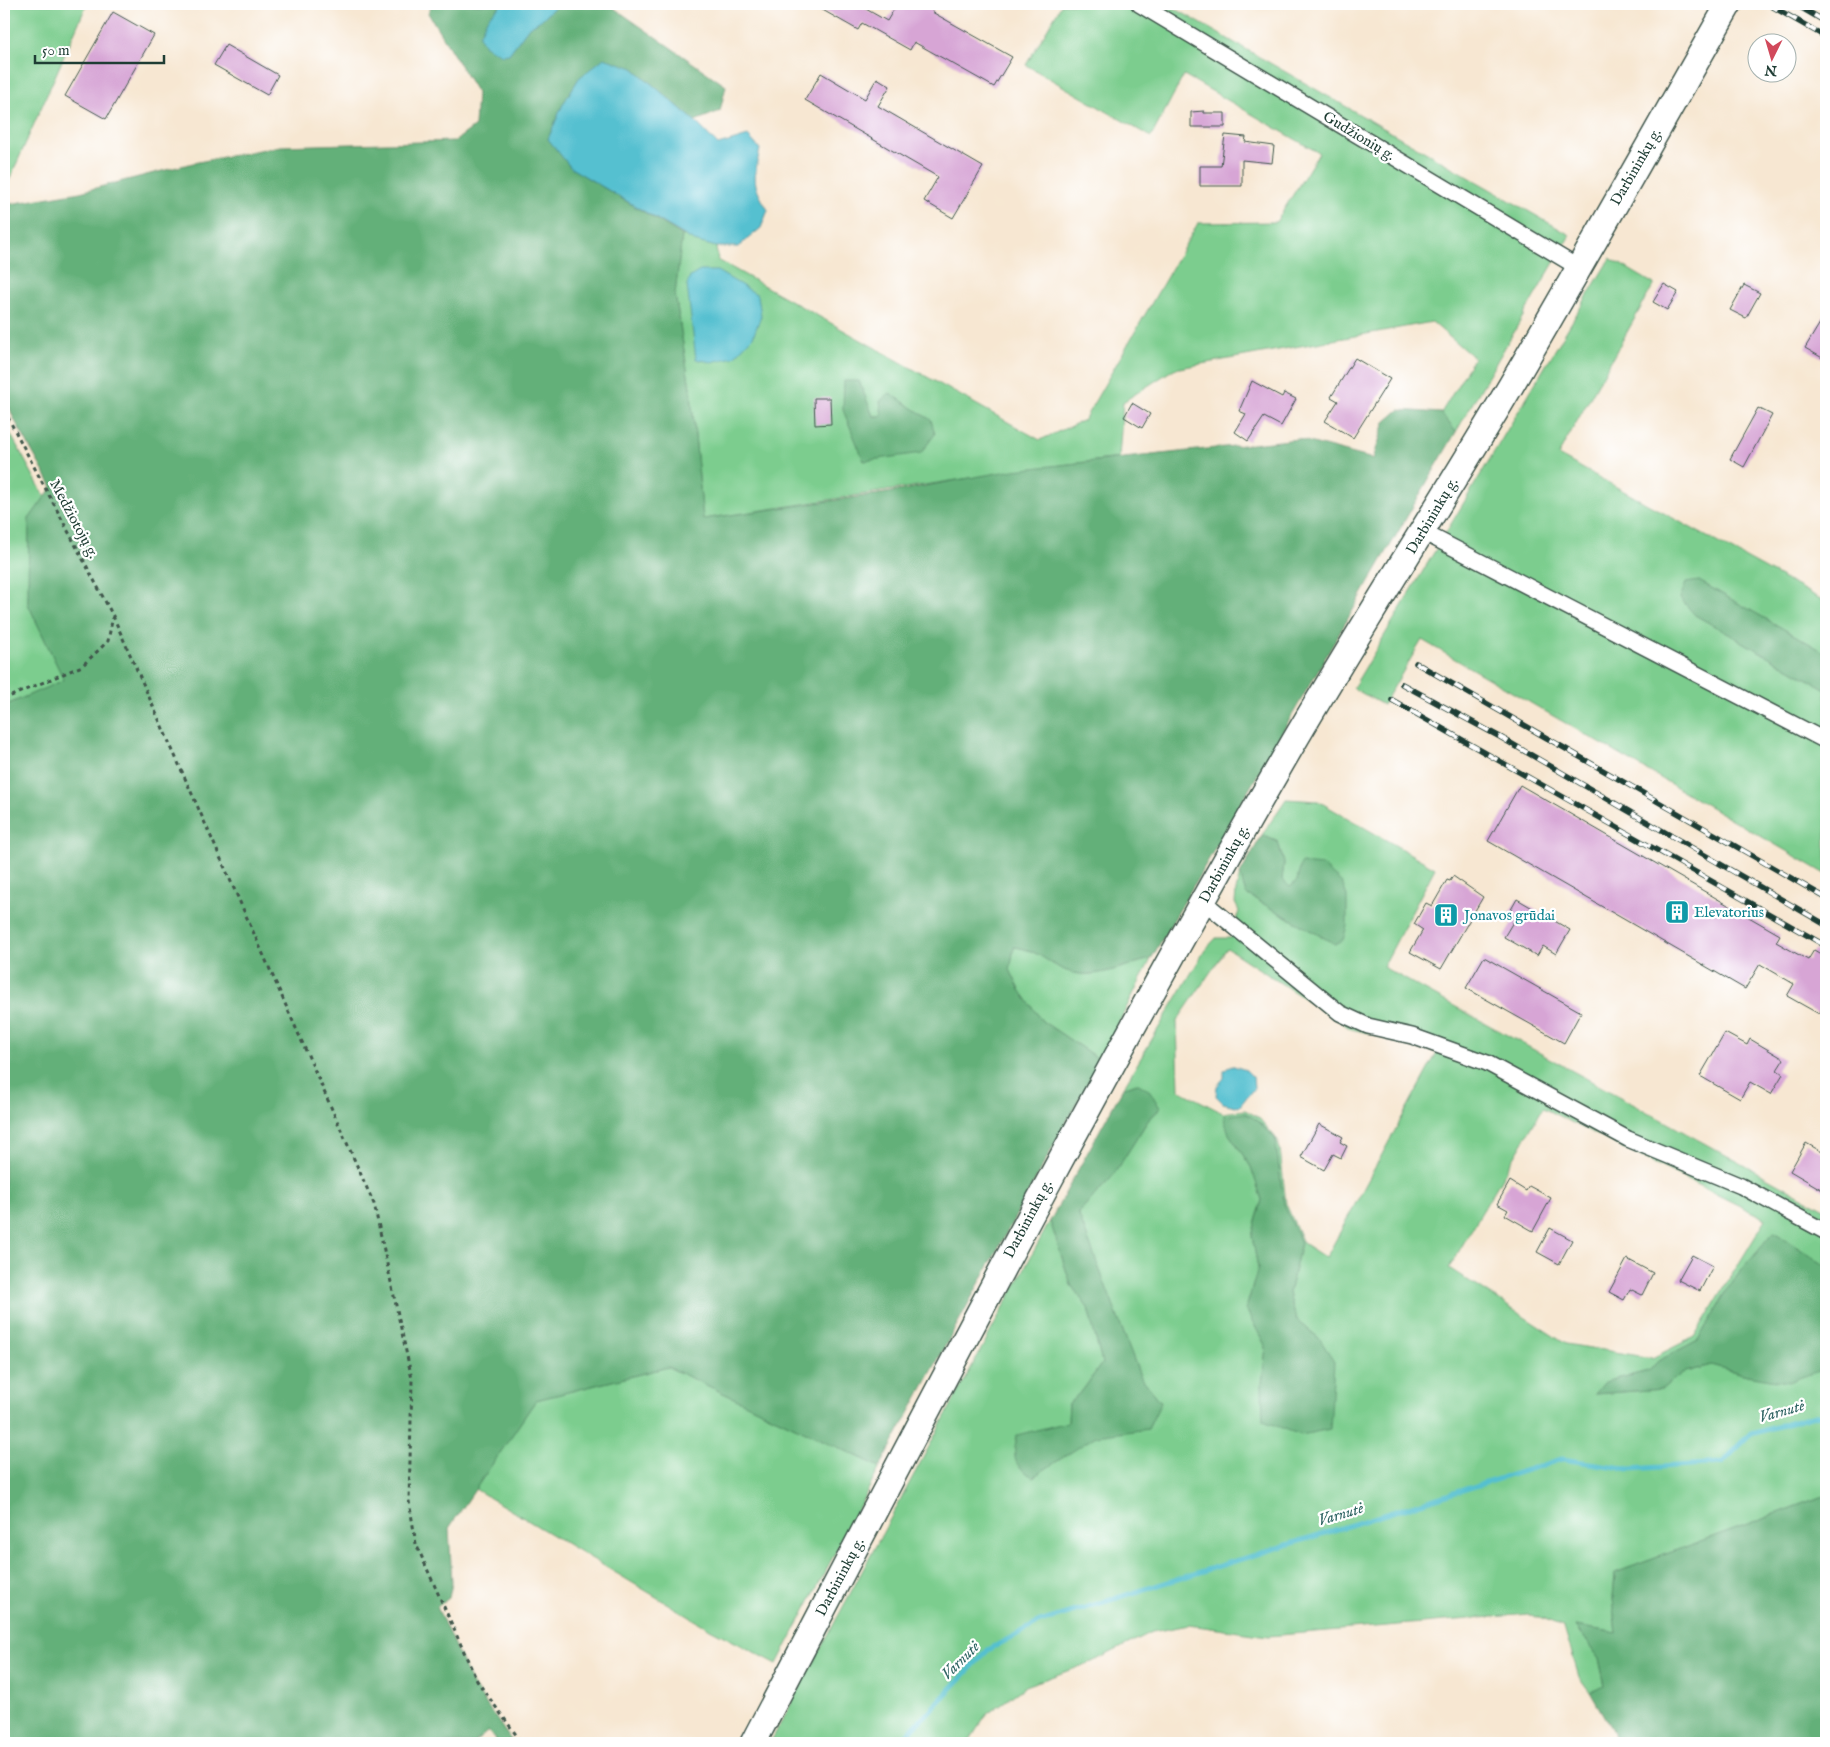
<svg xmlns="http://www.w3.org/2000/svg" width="1830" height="1747" viewBox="0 0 1830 1747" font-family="'IM FELL English',serif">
	<rect width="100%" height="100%" fill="#fff"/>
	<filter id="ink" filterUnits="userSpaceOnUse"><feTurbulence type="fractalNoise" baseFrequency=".02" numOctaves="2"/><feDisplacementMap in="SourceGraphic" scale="10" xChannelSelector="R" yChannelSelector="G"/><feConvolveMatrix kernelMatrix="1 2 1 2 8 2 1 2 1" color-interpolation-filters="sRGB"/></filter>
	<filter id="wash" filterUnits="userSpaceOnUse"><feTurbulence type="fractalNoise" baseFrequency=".0096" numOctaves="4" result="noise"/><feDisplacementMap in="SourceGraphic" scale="20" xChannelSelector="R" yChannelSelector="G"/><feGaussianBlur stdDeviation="1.12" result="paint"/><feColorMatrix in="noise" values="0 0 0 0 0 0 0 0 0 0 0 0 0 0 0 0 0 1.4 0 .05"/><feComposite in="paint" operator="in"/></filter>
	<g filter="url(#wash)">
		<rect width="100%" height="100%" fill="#f7e7d2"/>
		<path fill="#7bcd8e" stroke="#4d8561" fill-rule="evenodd" d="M4 4H87L4 192Z
			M1062 4H1167L1570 235 1456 432 1441 413 1474 358 1432 322 1174 369 1123 402 1119 458C980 474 842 499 703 519L691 394 675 294 682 235 716 247 718 260 1040 440 1084 420 1198 223 1276 222 1319 153 1184 75 1151 137 1026 65ZM859 382 873 416H882L864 461Z
			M1610 258 1654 284 1558 455 1826 602V653L1699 581 1695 615 1826 689V874L1422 640 1383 705 1353 688Z
			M4 422 45 497 29 519 28 604 64 680 4 706Z
			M1286 799 1318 801 1435 868 1383 967 1826 1210V1266L1774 1232 1732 1282 1698 1340 1658 1361 1649 1371 1604 1382 1595 1394 1662 1389 1682 1373 1711 1365 1747 1375 1822 1371 1826 1368V1495L1615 1573 1613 1599 1617 1633 1576 1626 1599 1658 1605 1687 1590 1692 1579 1677 1564 1627 1528 1614 1268 1636 1189 1625 1152 1632 1092 1662 1026 1686 986 1715 968 1743H770L1050 1221 1071 1285 1088 1308 1102 1363 1083 1390 1069 1403 1068 1422 1046 1429 1033 1477 1096 1435 1148 1429 1161 1402 1140 1376 1078 1213 1112 1177 1147 1122 1160 1108 1137 1083 1123 1088 1205 950 1216 938H1231L1239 911 1235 903 1236 891 1240 874 1246 894 1335 944 1297 881 1290 887 1282 879 1284 863 1278 842 1262 835ZM1227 948 1351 1029 1439 1049 1326 1258 1303 1243 1286 1204 1280 1149 1276 1138 1258 1117 1245 1110 1223 1113 1179 1090 1177 1021ZM1543 1108 1766 1219 1694 1337 1652 1358 1566 1344 1449 1268ZM1229 1134 1275 1138 1284 1205 1301 1243 1289 1293 1296 1319 1320 1339 1262 1384 1266 1347 1246 1309 1258 1268 1252 1236 1262 1200 1251 1167Z
			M1014 947C1040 950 1046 963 1067 971 1094 981 1124 965 1151 959L1100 1060 1042 1021 1020 990 1010 970Z
			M668 1367 880 1467 777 1664 710 1629 475 1489 536 1400Z"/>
		<path fill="#64b079" stroke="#427656" d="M433 4H502L488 17 509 54 529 27 541 20 558 4H616L614 8 726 86 720 111 695 121 633 68 579 78 563 104 548 139 571 168 682 235 675 294 691 394 703 519 886 493 1014 470 1298 439 1373 459 1385 422 1399 410 1441 413 1456 432 1151 959C1124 965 1094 981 1067 971 1046 963 1040 950 1014 947L1010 970 1020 990 1042 1021 1100 1060 880 1467 668 1367 536 1400 449 1528 452 1583 449 1598 437 1607 471 1682 513 1743H497L488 1731 474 1743H4V706L64 680 28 604 29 519 52 487 14 419 4 394V205L80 192 193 163 280 146 455 141 475 126 477 93 428 13Z
			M844 381H859L873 416H882L880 401 890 393 931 420 935 434 921 453 864 461 843 410Z
			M1699 581 1826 653V689L1695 615 1680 598 1686 583Z
			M1262 835 1278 842 1284 863 1282 879 1290 887 1297 881 1301 863 1322 865 1342 883 1347 896V926L1343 940 1335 944 1246 894 1240 874Z
			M1137 1083 1150 1091 1160 1108 1147 1122 1112 1177 1078 1213 1140 1376 1161 1402 1148 1429 1096 1436 1033 1477C1012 1465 1013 1458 1017 1435L1068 1422 1069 1403 1083 1390 1102 1363 1088 1308 1071 1285 1050 1221 1123 1088Z
			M1245 1113 1257 1120 1275 1138 1284 1205 1301 1243 1289 1293 1296 1319 1320 1339 1334 1362 1330 1429 1301 1435 1263 1421 1262 1384 1266 1347 1246 1309 1258 1268 1252 1236 1262 1200 1251 1167 1229 1134 1223 1116Z
			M1774 1232 1826 1266V1368L1788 1382 1747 1375 1711 1365 1682 1373 1662 1389 1594 1394 1604 1382 1649 1371 1658 1361 1698 1340 1732 1282Z
			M1826 1495V1743H1616L1612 1730 1590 1692 1605 1686 1599 1658 1576 1626 1617 1633 1613 1599 1615 1573Z"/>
		<path fill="#55c0d0" stroke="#3a7e82" d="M502 4H558L541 20 529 27 509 54 502 55 485 46 479 36 488 17Z
			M604 58 633 68 695 121 718 145 748 136 760 149C754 180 751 182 768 210L761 228 738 247H716L694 241 571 168 548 139 563 104 579 78Z
			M700 271H717L758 295 761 316 753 337 734 357 711 362 696 359 687 285 690 277Z
			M1231 1065 1246 1070 1253 1077 1254 1088 1239 1107 1223 1103 1216 1096 1217 1086 1224 1078V1071Z"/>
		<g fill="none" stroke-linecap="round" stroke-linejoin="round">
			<path stroke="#55c0d0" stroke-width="5" d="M899 1743 988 1650 1040 1622 1562 1459 1630 1469 1722 1463 1751 1434 1826 1413"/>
		</g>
		<g id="blocks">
			<path fill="#d7a5d5" d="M812 4H857L887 21 897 4H936L932 12 1012 57 994 87 914 42 910 50 862 23 858 30Z
				M113 12 154 35 106 119 65 96Z
				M226 45 278 75 267 95 214 65Z
				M821 73 865 99 877 78 890 86 878 106 983 167 953 218 924 201 938 177 805 100Z
				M1204 111V113H1225V127H1191V112Z
				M1225 135 1246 137 1245 142 1274 146 1272 163 1242 160V186H1200V166H1221Z
				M1664 284 1678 292 1667 310 1653 302Z
				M1744 285 1760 293 1746 318 1730 310Z
				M1826 313V360L1805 348Z
				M1355 358 1390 379 1353 438 1325 421 1338 401 1331 397Z
				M1252 381 1282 397 1284 393 1296 399 1281 426 1264 417 1248 441 1235 432 1246 414 1239 411Z
				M814 398H830L831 424 815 425Z
				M1132 403 1150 414 1142 428 1124 417Z
				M1758 408 1772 415 1744 467 1730 459Z
				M1520 785 1780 935 1776 942 1808 960 1814 950 1826 957V1002L1819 1014 1787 996 1794 984 1760 964 1745 989 1488 841Z
				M1453 876 1483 897 1441 969 1410 952 1423 930 1414 924 1426 903 1432 906 1447 880 1450 881Z
				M1517 899 1570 930 1556 954 1543 946 1537 956 1504 937 1516 917 1509 913Z
				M1484 957 1581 1012 1564 1043 1466 988Z
				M1725 1033 1747 1045 1750 1039 1784 1059 1777 1070 1783 1074 1771 1094 1750 1082 1740 1099 1700 1076Z
				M1319 1124 1343 1137 1340 1142 1347 1146 1341 1158 1333 1154 1324 1170 1301 1157Z
				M1806 1143 1826 1154V1192L1790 1171Z
				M1510 1181 1526 1191 1529 1186 1551 1198 1533 1231 1505 1215 1508 1210 1497 1204Z
				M1550 1228 1572 1240 1559 1264 1537 1252Z
				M1692 1255 1713 1266 1700 1291 1678 1280Z
				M1627 1259 1653 1273 1642 1295 1630 1289 1624 1300 1609 1292Z"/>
		</g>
	</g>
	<g filter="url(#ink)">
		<use href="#blocks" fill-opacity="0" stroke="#3f564c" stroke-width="1"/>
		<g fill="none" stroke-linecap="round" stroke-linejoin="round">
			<defs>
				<path id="street" d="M1139 4 1579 268
					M1423 532 1826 741
					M1203 901 1340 1013 1368 1026 1412 1036 1487 1063 1628 1139 1741 1186 1826 1232"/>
				<path id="primary" d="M753 1743C925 1415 1095 1085 1281 764 1351 642 1428 524 1500 404 1578 272 1653 137 1729 4"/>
			</defs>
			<use href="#street" stroke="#3f564c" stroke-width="18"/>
			<use href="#primary" stroke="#3f564c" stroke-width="28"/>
			<path stroke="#3f564c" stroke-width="3" stroke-dasharray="4 4" stroke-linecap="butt" d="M4 410 113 616 108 641 82 666 4 699
				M113 616 374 1204 412 1379 409 1501 416 1544 477 1681 522 1743"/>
			<use href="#street" stroke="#fff" stroke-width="15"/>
			<use href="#primary" stroke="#fff" stroke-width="25"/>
			<defs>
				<path id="rail" d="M1768 4 1826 37
					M1795 4 1826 22
					M1825 4H1826
					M1416 663 1826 898
					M1402 684 1500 737 1826 925
					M1392 700 1826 946"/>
			</defs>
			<use href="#rail" stroke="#1f3d34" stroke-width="5.5"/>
			<use href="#rail" stroke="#fff" stroke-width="4" stroke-dasharray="11" stroke-linecap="butt"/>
		</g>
	</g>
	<defs>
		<symbol id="building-square" viewBox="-11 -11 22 22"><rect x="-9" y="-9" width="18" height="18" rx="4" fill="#0f9aa8" stroke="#fff"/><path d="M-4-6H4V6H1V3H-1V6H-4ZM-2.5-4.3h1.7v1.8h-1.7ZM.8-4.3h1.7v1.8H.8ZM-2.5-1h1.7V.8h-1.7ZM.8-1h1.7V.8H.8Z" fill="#fff"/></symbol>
	</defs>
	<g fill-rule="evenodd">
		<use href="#building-square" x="1663" y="898" width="28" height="28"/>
		<use href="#building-square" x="1432" y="901" width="28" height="28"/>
	</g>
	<g text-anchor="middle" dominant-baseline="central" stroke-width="4.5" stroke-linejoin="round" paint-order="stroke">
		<g font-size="15" fill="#1f3d34" stroke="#fff">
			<text transform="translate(1359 136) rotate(31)">Gudžionių g.</text>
			<text transform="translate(1636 167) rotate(-60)">Darbininkų g.</text>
			<text transform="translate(1432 516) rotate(-59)">Darbininkų g.</text>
			<text transform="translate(74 519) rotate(62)">Medžiotojų g.</text>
			<text transform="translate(1224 864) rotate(-61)">Darbininkų g.</text>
			<text transform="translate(1028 1219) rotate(-62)">Darbininkų g.</text>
			<text transform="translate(840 1577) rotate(-62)">Darbininkų g.</text>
		</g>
		<g font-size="15" fill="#0d838f" stroke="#fff" text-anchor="start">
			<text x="1694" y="912">Elevatorius</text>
			<text x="1464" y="915">Jonavos grūdai</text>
		</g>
		<g font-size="16" font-style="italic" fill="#2f6463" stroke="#fff">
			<text transform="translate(1782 1412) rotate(-16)">Varnutė</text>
			<text transform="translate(1341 1515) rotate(-17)">Varnutė</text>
			<text transform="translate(961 1661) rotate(-45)">Varnutė</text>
		</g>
	</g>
	<rect width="1830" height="1747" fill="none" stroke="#fff" stroke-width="20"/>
	<g transform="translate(1772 58) rotate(185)"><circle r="24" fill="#ffffff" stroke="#a5b1ae"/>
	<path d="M0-4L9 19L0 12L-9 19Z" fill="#d1495b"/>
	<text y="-8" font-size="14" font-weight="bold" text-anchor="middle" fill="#1f3d34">N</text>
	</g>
	<path d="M35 55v8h129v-8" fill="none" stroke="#1f3d34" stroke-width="2.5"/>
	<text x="42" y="55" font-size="15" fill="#1f3d34" stroke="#ffffff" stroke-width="4" paint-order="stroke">50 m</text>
</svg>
